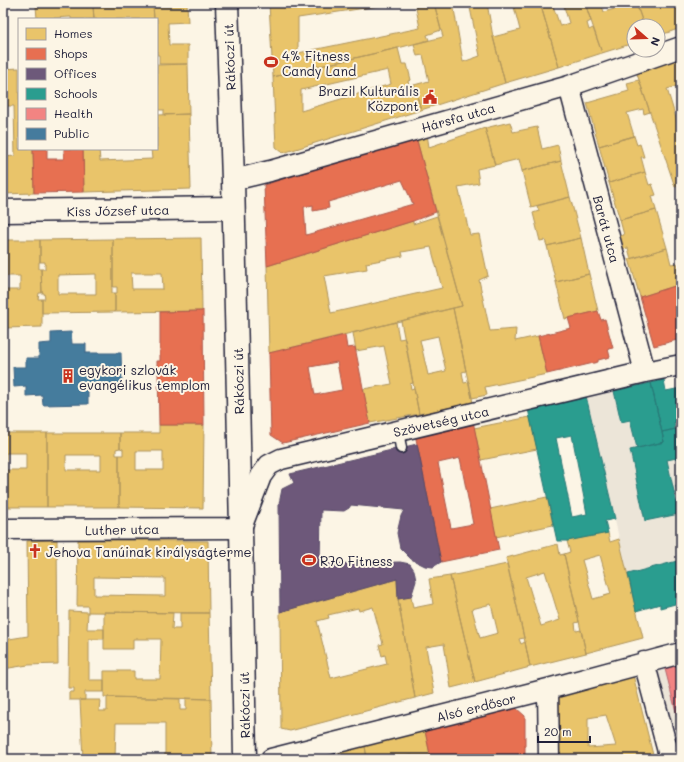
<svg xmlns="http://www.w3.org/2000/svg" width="684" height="762" viewBox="0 0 684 762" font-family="Mali,sans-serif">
	<rect width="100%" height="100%" fill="#fcf5e5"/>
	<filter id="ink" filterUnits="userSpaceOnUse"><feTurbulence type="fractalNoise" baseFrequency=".025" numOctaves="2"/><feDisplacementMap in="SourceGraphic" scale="8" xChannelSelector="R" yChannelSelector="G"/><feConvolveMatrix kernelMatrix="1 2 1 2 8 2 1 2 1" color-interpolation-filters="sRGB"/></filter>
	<g filter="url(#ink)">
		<path fill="#ece5d8" d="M614 391 621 422 630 420 637 448 664 442 662 432 681 428V598L679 599V603L660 608 659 604 636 611 586 396Z
			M681 662V754L656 669Z"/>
		<path fill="#e9c46a" stroke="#ad935c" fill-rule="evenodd" d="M45 3H86V7L93 6 94 19H71V17L37 19 36 6H45Z
			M98 3H144V5H153L154 19H94L93 6H98Z
			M153 3H181V4L153 5Z
			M269 3H399L298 18V53L420 28 415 3H434L441 30 427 35 429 40 398 48 273 77Z
			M434 3H453L463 62 480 56 469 3H487L493 37 505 83 421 110 414 85 429 81 423 55 417 56 414 44 443 37Z
			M513 3H540L559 67 505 83 493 37 520 30Z
			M540 3H552L560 26 569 23 563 3H585L591 21 587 23 589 30 593 28 602 53 559 67Z
			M585 3H601L604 12 618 8 616 3H636L644 26H634V43L602 53Z
			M636 3H681V28L658 36V26H644Z
			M187 4 188 22 168 23 169 45H188V64H159V55H157V19H154L153 5Z
			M398 48 402 64H407L411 80 408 81 409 87 414 85 421 110 283 153 276 147 273 77ZM388 70 391 84 301 111V90Z
			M681 52V85L667 89 678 125 681 124V185L675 187 635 68Z
			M188 64 189 114 164 115V110H157V65Z
			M19 68V149H33L34 193 3 194V157L15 156 14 106H3V69Z
			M639 80 650 112 644 114 643 109 627 113 634 136 599 146 587 103 629 91 627 83Z
			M189 114 191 189 84 192 83 149H99L100 161 152 159 151 149H157V115Z
			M510 122 513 132 537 127 542 149 558 145 561 161 522 171 519 159 495 165 485 128Z
			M485 128 495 165 477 169 479 183 458 187 470 235 479 234 488 276 479 280 490 331 516 329 515 341 538 336 547 374 485 387 487 395 472 398 466 371 453 308 462 306 416 137 427 134 429 147Z
			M634 136 637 145 640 144 644 157H641L645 172 609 183 599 146Z
			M561 161 570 197 531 207 522 171Z
			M645 172 649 185 652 184 656 195 652 196 656 210 620 220 609 183Z
			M570 197 581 238 547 246 545 240 540 241 533 213 539 211 537 206Z
			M656 210 667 248 631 259 628 248 623 249 619 236 624 235 620 220Z
			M437 216 462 306 269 353 267 266 413 221V224ZM431 247 442 288 331 313 324 276 367 269 366 263 403 256 402 252Z
			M201 238 202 311 115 312V293H117V287H113V239ZM131 273H162L163 289H132Z
			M581 238 589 274 556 282 547 246Z
			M113 239V287H112V293H115V312L42 313V299H45L44 293H42L41 269H45V262H40V240ZM96 274V294H58V275Z
			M3 240H40V262H39V269H41L42 293H39L38 299H42V327L3 328V290H20V276H3Z
			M667 248 671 264 677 263 680 275 676 276 678 285 640 297 629 259Z
			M589 274 598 311 565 319 556 282Z
			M453 308 466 371 462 372 464 383 469 382 473 403 419 414 401 321ZM438 336 446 371 428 375 420 340Z
			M396 322 399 339 405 338 413 383 410 384 411 389 414 388 419 414 370 423 363 389 392 384 384 346 356 351 353 333Z
			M530 417 537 449 481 460 474 428Z
			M159 425H204L203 508 119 507V455H123V449L120 448V433H159ZM136 451H163V470H136Z
			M3 433H47V507H3ZM6 453H26V470H6Z
			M47 433H120V448L116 449V455H119V507H47ZM66 455H101V470H66Z
			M547 497 553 525 496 537 490 509Z
			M608 533 610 542 619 539 643 638 586 653 564 554 570 552 567 541ZM600 555 611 594 593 599 582 560Z
			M57 540 58 664 28 665 3 669V640L28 636 27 541Z
			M78 540 208 541 209 613 88 612V606H77ZM94 577 165 578V596L94 595Z
			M558 544 560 555 564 554 579 622 575 623 576 631 581 630 586 653 530 667 525 642 506 558ZM545 571 560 620 541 626 526 577Z
			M507 564 524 638 519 639 521 644 525 642 530 667 475 682 450 576ZM491 604 498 633 480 638 472 609Z
			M450 576 475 682 451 688 444 644 426 647 434 693 415 698 398 599 411 597 413 608 433 604 429 579Z
			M397 579 398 599 415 698 290 731 281 729 280 612ZM373 607 383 644 379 645 382 656 385 655 387 664 331 678 317 621 329 618 328 615 358 608 359 611Z
			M69 611 88 612 87 629H104V639H89V680H104V692H85V700H69V692H74V688H68Z
			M104 612 173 613 172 629H180V613H209L211 699 104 697V671H134V679H160L161 639H133V649H104Z
			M633 675 654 759H554V696ZM606 715 616 746 588 748V718Z
			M107 697 180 699V710H186V698L211 699 212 759H165V723H116L115 759H83L80 700H100L99 711H107Z
			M425 731 431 759H413L412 755 393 759H367L365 746Z
			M365 746 367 759H312Z
			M28 756H76V759H28Z"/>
		<path fill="#e76f51" stroke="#ac584a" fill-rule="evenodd" d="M416 137 436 212 413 221 267 266 264 185ZM402 180 413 204 306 235 304 207 313 205V211L329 208 328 202Z
			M33 149H47V159H64V149H83L84 192 34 193Z
			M678 285 681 294V339L654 346 640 297Z
			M203 310 204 425H159L158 370H157V361H160V312L202 311Z
			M598 311 601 320 605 319 613 348 608 349 610 357 598 360V362L547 374 538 336 571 328 568 318Z
			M345 335 347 348 355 347 370 423 283 443 271 435 269 353ZM337 362 342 390 315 395 310 367Z
			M473 421 499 550 441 562 415 434ZM460 458 473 524 451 528 438 463Z
			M516 708 525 716V759H485V755L471 759H431L425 731Z"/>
		<path fill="#6d597a" stroke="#564867" d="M417 444 441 562 433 567 425 566 411 559 400 548 397 533 401 516 404 510 351 505 349 508 344 511 321 510 320 564 400 562 410 564 414 570 416 581 411 597 398 599 397 579 280 612 279 504 282 489 294 483 290 474Z"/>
		<path fill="#2a9d8f" stroke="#287876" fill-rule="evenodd" d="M664 380 666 391 681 388V422L674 423 675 429 662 432 651 383Z
			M651 383 664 442 637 448 630 420 621 422 614 391Z
			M586 396 615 519 605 521 608 533 567 541H557L528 409ZM572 435 587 514 572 517 556 438Z
			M681 428V457L667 460 679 514 645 521 630 450 664 442 662 432Z
			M681 485V508L676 486Z
			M681 560V598L679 599V603L660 608V604L636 611 628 574Z"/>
		<path fill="#f28482" stroke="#b4676d" d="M681 664V731L665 669Z"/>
		<path fill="#457b9d" stroke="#3a6080" d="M71 332 72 344H86V353H121L122 385 88 386V404L43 405 42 395 26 396V386L14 387 13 367H26V358H39V344L51 343V333Z"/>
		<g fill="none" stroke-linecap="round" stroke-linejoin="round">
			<defs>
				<path id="lane" d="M398 431 401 448"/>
				<path id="street" d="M569 86 645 372
					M233 180 270 171 569 86 681 47
					M3 529 241 528 261 476 269 465 281 459 645 372 681 365
					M644 662 670 759
					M548 689 549 759
					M271 759 548 689 681 653"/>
				<path id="secondary" d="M3 211 233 208"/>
				<path id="primary" d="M227 3 233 180 241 528 245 759"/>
			</defs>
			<use href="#lane" stroke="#22223b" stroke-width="13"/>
			<use href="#street" stroke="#22223b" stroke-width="23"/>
			<use href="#secondary" stroke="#22223b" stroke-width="25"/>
			<use href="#primary" stroke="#22223b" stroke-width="25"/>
			<use href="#lane" stroke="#fcf5e5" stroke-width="10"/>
			<use href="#street" stroke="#fcf5e5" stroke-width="20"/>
			<use href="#secondary" stroke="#fcf5e5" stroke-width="22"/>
			<use href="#primary" stroke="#fcf5e5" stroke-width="22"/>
		</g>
	</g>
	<defs>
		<symbol id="stadium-bare" viewBox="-9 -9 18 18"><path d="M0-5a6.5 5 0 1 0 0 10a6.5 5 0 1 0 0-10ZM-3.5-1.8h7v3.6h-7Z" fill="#c8321e" stroke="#fcf5e5" stroke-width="2.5" paint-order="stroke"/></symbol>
		<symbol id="civic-bare" viewBox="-9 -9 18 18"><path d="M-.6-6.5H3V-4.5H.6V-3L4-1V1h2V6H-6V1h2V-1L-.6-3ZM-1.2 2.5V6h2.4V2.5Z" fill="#c8321e" stroke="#fcf5e5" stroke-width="2.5" paint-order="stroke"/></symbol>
		<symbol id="building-bare" viewBox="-9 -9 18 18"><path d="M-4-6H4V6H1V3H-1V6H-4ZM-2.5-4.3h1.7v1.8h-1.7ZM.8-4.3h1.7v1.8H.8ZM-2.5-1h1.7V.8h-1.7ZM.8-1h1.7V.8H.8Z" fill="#c8321e" stroke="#fcf5e5" stroke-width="2.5" paint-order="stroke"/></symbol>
		<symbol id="church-bare" viewBox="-9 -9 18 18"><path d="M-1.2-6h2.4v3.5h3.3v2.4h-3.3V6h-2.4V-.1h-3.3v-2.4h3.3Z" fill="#c8321e" stroke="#fcf5e5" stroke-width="2.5" paint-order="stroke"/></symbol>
	</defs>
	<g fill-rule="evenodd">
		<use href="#stadium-bare" x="261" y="52" width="20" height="20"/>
		<use href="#civic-bare" x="420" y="87" width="20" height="20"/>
		<use href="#building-bare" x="58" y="366" width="20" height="20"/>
		<use href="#church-bare" x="25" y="541" width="20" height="20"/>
		<use href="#stadium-bare" x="299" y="550" width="20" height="20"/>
	</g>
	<g text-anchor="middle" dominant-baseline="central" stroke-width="4" stroke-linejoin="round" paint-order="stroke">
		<g font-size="13" fill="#22223b" stroke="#fcf5e5" text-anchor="start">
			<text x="282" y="55">4% Fitness<tspan x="282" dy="15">Candy Land</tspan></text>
			<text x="419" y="90" text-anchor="end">Brazil Kulturális<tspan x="419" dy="15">Központ</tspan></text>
			<text x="79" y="369">egykori szlovák<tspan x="79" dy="15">evangélikus templom</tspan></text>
			<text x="46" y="551">Jehova Tanúinak királyságterme</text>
			<text x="320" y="560">R70 Fitness</text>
		</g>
		<g font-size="13" fill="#22223b" stroke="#fcf5e5">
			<text transform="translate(229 57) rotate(-92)">Rákóczi út</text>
			<text transform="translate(458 117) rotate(-16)">Hársfa utca</text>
			<text transform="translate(118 210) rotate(-1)">Kiss József utca</text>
			<text transform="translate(607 229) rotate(75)">Barát utca</text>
			<text transform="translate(238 381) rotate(-91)">Rákóczi út</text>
			<text transform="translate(441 421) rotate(-13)">Szövetség utca</text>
			<text transform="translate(122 529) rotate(-1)">Luther utca</text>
			<text transform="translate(244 705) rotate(-91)">Rákóczi út</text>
			<text transform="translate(476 707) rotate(-14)">Alsó erdősor</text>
		</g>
	</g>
	<rect width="684" height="762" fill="none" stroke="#fcf5e5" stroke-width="16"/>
	<rect x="8" y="8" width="668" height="746" fill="none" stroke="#22223b" stroke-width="1.5" filter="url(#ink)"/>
	<rect x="18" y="18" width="140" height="132" fill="#fcf5e5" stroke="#a5a1a1"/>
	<rect x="26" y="28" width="20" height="12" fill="#e9c46a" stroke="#a5a1a1"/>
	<text x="54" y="38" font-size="12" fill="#22223b">Homes</text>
	<rect x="26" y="48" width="20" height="12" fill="#e76f51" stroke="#a5a1a1"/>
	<text x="54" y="58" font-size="12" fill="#22223b">Shops</text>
	<rect x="26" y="68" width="20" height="12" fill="#6d597a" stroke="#a5a1a1"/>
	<text x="54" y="78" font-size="12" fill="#22223b">Offices</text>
	<rect x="26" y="88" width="20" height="12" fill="#2a9d8f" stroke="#a5a1a1"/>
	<text x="54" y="98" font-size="12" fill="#22223b">Schools</text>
	<rect x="26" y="108" width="20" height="12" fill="#f28482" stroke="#a5a1a1"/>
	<text x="54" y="118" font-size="12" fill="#22223b">Health</text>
	<rect x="26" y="128" width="20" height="12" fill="#457b9d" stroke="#a5a1a1"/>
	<text x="54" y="138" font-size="12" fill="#22223b">Public</text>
	<g transform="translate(646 38) rotate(110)"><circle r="19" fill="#fcf5e5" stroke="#a5a1a1"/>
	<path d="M0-3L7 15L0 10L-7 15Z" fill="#c8321e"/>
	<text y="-6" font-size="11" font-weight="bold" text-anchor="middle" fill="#22223b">N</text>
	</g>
	<path d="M538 736v6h52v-6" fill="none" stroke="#22223b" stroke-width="2"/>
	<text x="544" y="736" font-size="12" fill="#22223b" stroke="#fcf5e5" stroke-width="3" paint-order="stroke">20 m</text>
</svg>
